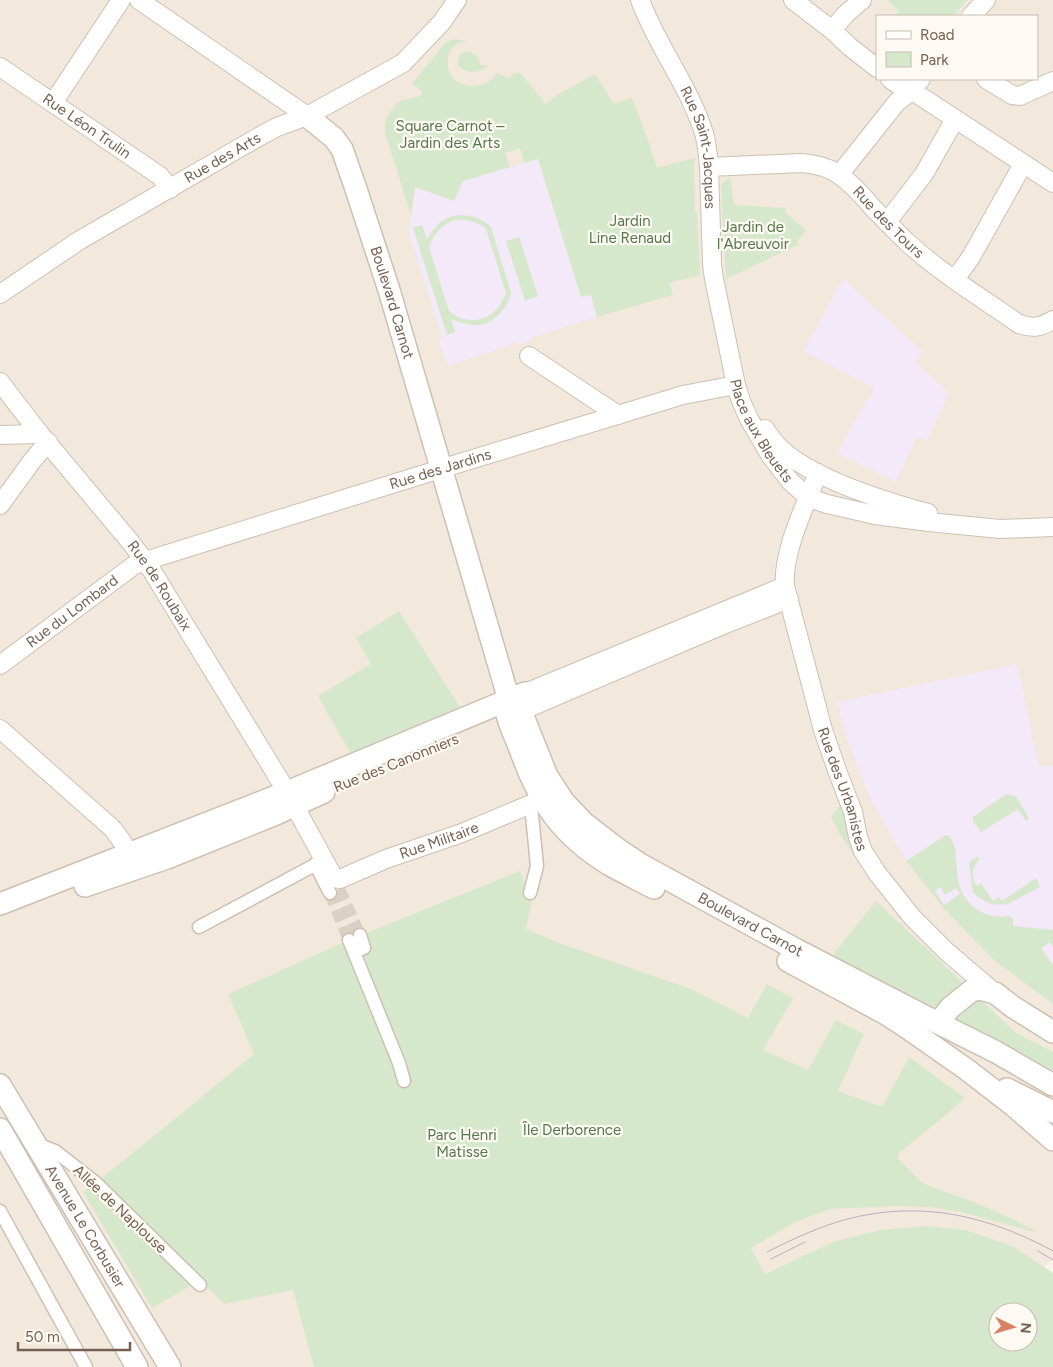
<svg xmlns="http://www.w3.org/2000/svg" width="1053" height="1367" viewBox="0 0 1053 1367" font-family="Figtree,sans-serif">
	<rect width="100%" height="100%" fill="#fbf6ed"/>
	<path fill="#f2e9dc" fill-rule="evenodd" d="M0 0H1053V1260L914 1367H0ZM877 16H1037V79H877Z"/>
	<path fill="#f3e9f8" d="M538 159 581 297 590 294 597 317 533 337V340L516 345 514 342H511V345L447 366 439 340 442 338 409 234 415 187 463 181Z
		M844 279 923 352 915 362 949 393 927 441 917 437 896 482 837 453 874 388 803 351 839 286Z
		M1017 664 1039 766H1053V1004L995 961 944 909 906 861 869 796 848 743 837 702Z"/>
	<path fill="#d6e8cc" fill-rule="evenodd" d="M887 0H967L954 16H894L899 11Z
		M454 39 466 41C463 42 458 43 456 45 450 49 448 54 448 61 446 84 472 92 489 81 492 80 495 76 497 73L509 78C513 75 515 72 520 73L546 104 557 95 595 74 614 104 632 98 647 137 657 168 695 158 694 165 695 212H697L700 275 669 283 673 295 597 317 591 295 581 297 538 159 524 163 520 148 505 153 510 167 463 181 454 201 415 187 411 216 385 132V124L387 117 398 102 422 95 421 90 412 84 444 44 448 41Z
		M465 51C474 52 479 55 480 65L488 66C476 74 470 74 458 66 457 59 459 55 465 51Z
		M730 177 734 205 786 208V213L806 230 797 242 798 245 726 279 721 185Z
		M458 215C471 215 482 218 491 227L511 293C508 307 494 324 478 325 469 325 460 323 451 319L455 332 447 335 413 228 422 225 427 239C435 226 443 217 458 215ZM454 220C466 219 476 221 486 229L506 293C497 319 471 329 449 311L429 247C434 234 441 225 454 220Z
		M519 237 538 296 525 301 506 241Z
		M399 611 460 707 350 753 318 696 371 664 356 638Z
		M1006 794 1015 796 1017 798 1029 818 1026 821 1018 809 981 832 973 822V817Z
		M843 801 857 853 855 857 841 836 831 817Z
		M948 835C965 852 945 887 978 910 988 916 998 918 1009 916L1013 919V926L1053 930V947L1050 942 1041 948 1053 965V1004L995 961 944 909 906 861 944 836ZM940 887 945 895 956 888 960 894 944 905 935 891Z
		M977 857 980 859C972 867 970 876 977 886L981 883 993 901 999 897 1002 901 1036 878 1040 887 1008 904 996 905 988 903 978 897 973 892 969 864 970 861Z
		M520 871 532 900 526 929 562 944 691 989 748 1018 767 984 793 998 763 1050 808 1070 836 1020 864 1034 838 1091 882 1107 909 1057 965 1098 948 1113 899 1153 898 1155V1159L921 1182 929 1186C966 1199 1004 1212 1038 1233L961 1212 929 1207 896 1206 830 1209 793 1223 751 1248 765 1274 833 1242 880 1230 926 1226 966 1230 1014 1247 1053 1273V1367H314L293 1290 224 1304 200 1280 152 1308 83 1192 117 1166 254 1054 228 994 349 940ZM998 1312H1028V1342H998Z
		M876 901 1016 1033 1053 1052V1075L933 1006 834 956 835 952Z"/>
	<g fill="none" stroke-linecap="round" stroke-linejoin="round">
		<path stroke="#dad0c6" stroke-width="12" stroke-dasharray="12 6" stroke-linecap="butt" d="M339 889 360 935
			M330 893 349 940"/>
		<defs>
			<path id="pedestrian" d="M315 864 330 893
				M530 893 537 866 531 805
				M199 927 324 860
				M349 940 399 1063 404 1081
				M354 952 364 948 360 935
				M37 1144 55 1151 96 1183 200 1285
				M0 1211 86 1367"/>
			<g id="minor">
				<path d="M139 0 307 116"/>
				<path id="s1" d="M640 0C657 46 689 86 704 133 707 144 708 155 709 167L712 264 714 279 736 385 741 401 749 419 770 455 790 481 801 491 813 499 827 504 875 515 929 522 1000 529 1053 527"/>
				<path d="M793 0 832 30 850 47 877 68"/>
				<path d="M971 16 986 0"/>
				<path d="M832 30 846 14 862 0"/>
				<path id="s2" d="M0 67 160 176 170 189"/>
				<path d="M890 79 900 86 911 90 1053 183"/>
				<path d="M986 79 1012 95 1020 96 1053 81"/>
				<path d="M53 103 121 0"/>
				<path id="s3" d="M709 167 801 163C815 164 829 167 841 176 853 185 863 196 873 208 885 220 896 232 908 243 942 274 982 298 1019 324 1032 329 1041 327 1053 320"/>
				<path d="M839 175 897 102 905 96 921 79"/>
				<path d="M887 222 924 174 955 119"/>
				<path d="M955 279 971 257 1023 164"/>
				<path id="s4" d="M0 294 80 240 262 135 277 127 307 116 403 63 442 22 457 0"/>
				<path d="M529 356 618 415"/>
				<path id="s5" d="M0 382 40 434 132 544 152 571 287 792 334 878 340 879 386 859 462 833 543 799"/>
				<path d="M765 429C770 436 775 444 782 450 816 480 884 501 928 513"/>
				<path d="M0 435 40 434"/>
				<path id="s6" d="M818 473C806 504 782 552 785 586L823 730 838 773 853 812 858 837 863 851 877 873 912 917 946 951 995 993"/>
				<path d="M0 505 32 461 48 442"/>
				<path id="s7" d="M0 665 133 566 145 561 450 466 683 395 736 385"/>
				<path d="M525 693 785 586"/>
				<path d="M521 711 723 625 789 599"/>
				<path d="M0 729 113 829 123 843 132 867"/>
			</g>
			<g id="tertiary">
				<path id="s8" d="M307 116 334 138 342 149 356 189 389 290 509 700 521 711 547 776 564 802 584 823 619 850 640 864 797 950 938 1023 996 1052 1053 1085"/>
				<path d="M506 710C508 723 515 736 520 749 538 801 562 836 610 865 624 873 639 880 654 888"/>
				<path d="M85 886 167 858 276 814 324 792"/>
				<path d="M0 904 287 792 525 693"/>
				<path d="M788 961 886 1014 906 1027 966 1069 1014 1106 1053 1140"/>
				<path d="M938 1023 950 1008 971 991 980 989 995 993 1013 1007 1053 1032"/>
				<path id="s9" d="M0 1085 170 1367"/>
				<path d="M1007 1089 1053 1112"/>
				<path d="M0 1129 137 1367"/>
			</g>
		</defs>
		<use href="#pedestrian" stroke="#cdc0b3" stroke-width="15"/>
		<use href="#minor" stroke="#cdc0b3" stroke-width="20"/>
		<use href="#tertiary" stroke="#cdc0b3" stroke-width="24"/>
		<use href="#pedestrian" stroke="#fff" stroke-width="12"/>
		<use href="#minor" stroke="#fff" stroke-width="18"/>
		<use href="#tertiary" stroke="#fff" stroke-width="21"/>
		<path stroke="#bbabc5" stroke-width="1" d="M1038 1251 1053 1260
			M767 1252C789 1241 812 1230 837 1222 914 1199 983 1213 1053 1251
			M771 1259 805 1242"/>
	</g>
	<g text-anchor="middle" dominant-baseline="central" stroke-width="4.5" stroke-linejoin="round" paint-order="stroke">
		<g font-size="15" fill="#756051" stroke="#fefaf3">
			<text stroke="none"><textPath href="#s2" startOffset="105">Rue Léon Trulin</textPath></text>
			<text stroke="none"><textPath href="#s1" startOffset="161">Rue Saint-Jacques</textPath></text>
			<text stroke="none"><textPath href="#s4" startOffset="261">Rue des Arts</textPath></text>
			<text stroke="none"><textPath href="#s3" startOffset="201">Rue des Tours</textPath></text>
			<text stroke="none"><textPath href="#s8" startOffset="210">Boulevard Carnot</textPath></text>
			<text stroke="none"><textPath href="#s1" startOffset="455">Place aux Bleuets</textPath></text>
			<text stroke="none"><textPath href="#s7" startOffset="488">Rue des Jardins</textPath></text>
			<text stroke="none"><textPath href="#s5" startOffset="259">Rue de Roubaix</textPath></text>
			<text stroke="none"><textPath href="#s7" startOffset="90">Rue du Lombard</textPath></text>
			<text transform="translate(396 763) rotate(-22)">Rue des Canonniers</text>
			<text stroke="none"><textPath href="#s6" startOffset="330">Rue des Urbanistes</textPath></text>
			<text stroke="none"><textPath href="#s5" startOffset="712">Rue Militaire</textPath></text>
			<text stroke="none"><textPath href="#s8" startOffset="966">Boulevard Carnot</textPath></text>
			<text transform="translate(120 1209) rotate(43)">Allée de Naplouse</text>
			<text stroke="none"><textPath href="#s9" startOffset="165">Avenue Le Corbusier</textPath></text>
		</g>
		<g font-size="15" fill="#55784a" stroke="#fefaf3">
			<text x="450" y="126">Square Carnot –<tspan x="450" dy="17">Jardin des Arts</tspan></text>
			<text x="630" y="221">Jardin<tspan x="630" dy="17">Line Renaud</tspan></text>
			<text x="753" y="227">Jardin de<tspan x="753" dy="17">l'Abreuvoir</tspan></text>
			<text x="572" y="1130">Île Derborence</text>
			<text x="462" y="1135">Parc Henri<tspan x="462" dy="17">Matisse</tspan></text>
		</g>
	</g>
	<rect x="876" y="15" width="162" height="65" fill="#fefaf3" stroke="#c7bcb2"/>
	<rect x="886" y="31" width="25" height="8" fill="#ffffff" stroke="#c7bcb2"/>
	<text x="920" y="40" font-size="15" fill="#756051">Road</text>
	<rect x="886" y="52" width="25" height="15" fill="#d6e8cc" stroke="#c7bcb2"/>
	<text x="920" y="65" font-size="15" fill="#756051">Park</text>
	<g transform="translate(1013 1327) rotate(95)"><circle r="24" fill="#fefaf3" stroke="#c7bcb2"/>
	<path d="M0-4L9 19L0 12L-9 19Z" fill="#d78260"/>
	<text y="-8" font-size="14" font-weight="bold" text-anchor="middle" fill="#756051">N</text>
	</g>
	<path d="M18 1342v8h112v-8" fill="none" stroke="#756051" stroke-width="2.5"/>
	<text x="25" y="1342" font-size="15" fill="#756051" stroke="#fefaf3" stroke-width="4" paint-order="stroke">50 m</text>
</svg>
